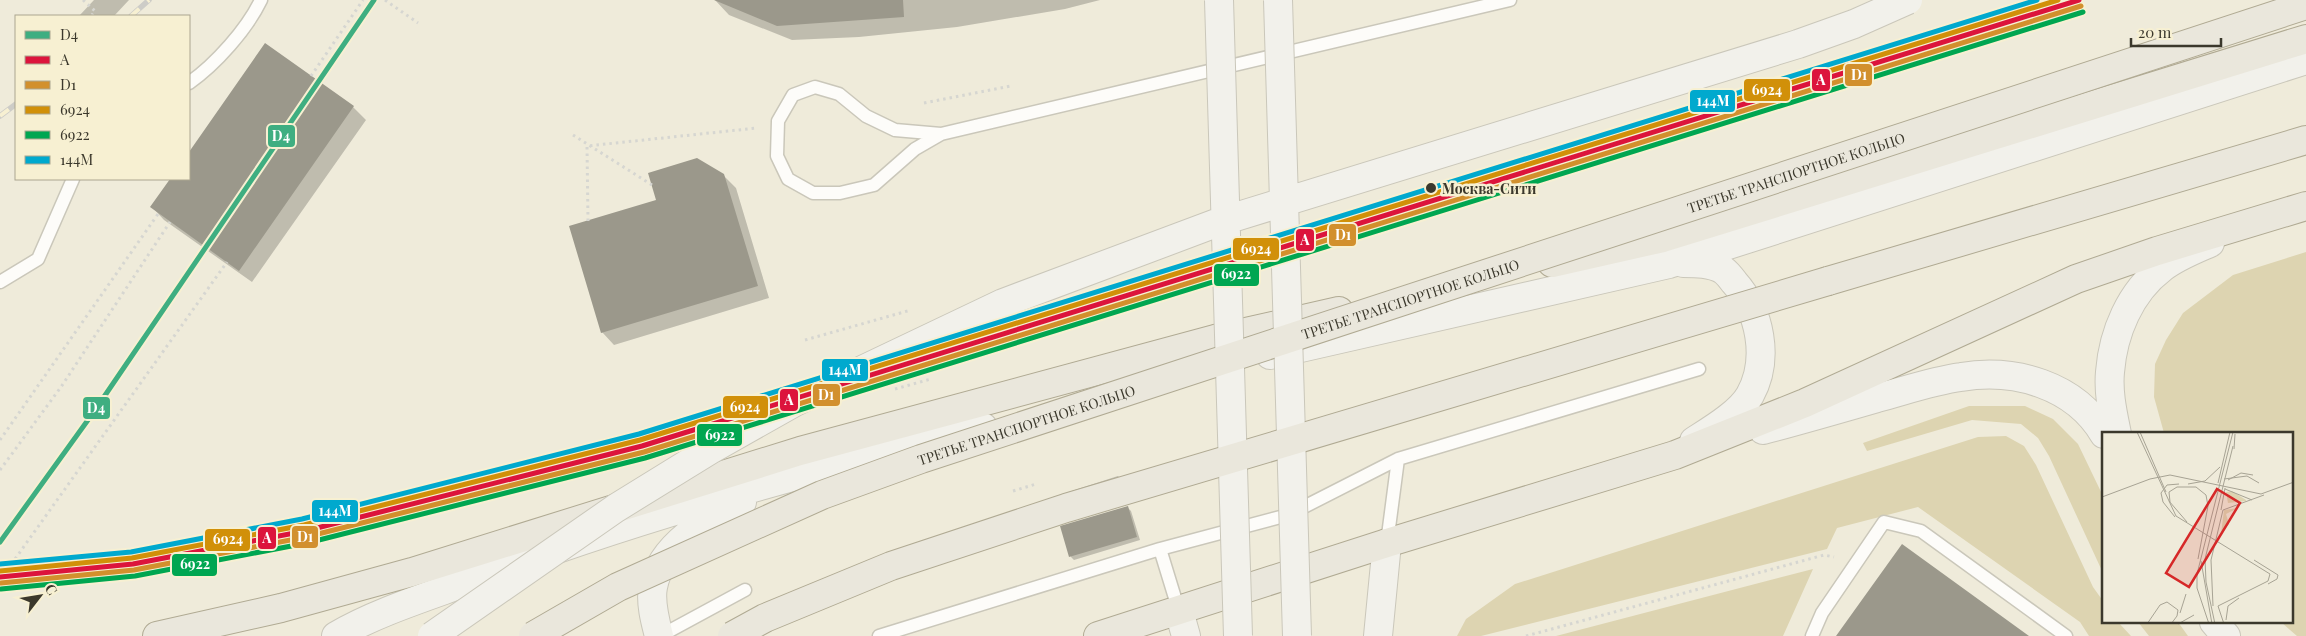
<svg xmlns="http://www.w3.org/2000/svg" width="2306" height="636" viewBox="0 0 2306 636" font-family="'Playfair Display',serif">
	<rect width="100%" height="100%" fill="#efebda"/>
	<path fill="#ddd4b1" d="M2306 252V636H2297L2281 622H2292V434L2164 433 2154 397 2155 364 2166 340 2183 313 2233 275Z
		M1969 406H2025L2053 419 2078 444 2103 496V573L2049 456 2038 438 2021 424 1972 420 1867 451 1863 443Z
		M2006 436 2024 446 2036 465 2093 587 2103 601 2104 622H2118L2131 636H2089L2080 622 1918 507 1837 528 1827 549 1481 636H1457L1466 619 1515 584 1978 437Z
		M1813 569 1783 636H1556Z
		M2138 622H2178L2188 636H2149Z"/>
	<path fill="#0003" d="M94 0H129L114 16H79Z
		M715 0H1100L1065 9 957 27 859 37 792 40 729 15Z
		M265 45 353 107 366 120 252 282 164 220 152 207 171 179H189V154Z
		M723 175 736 188 769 298 614 345 602 332 658 201Z
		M1118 476 1121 479 1056 499 1053 497Z
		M1127 507 1131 511 1140 540 1074 560 1071 557 1062 527Z"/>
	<path fill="#9b988b" d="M714 0H903L904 17 777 26Z
		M265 43 354 106 239 271 150 207 170 179H189V152Z
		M697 158 724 174 758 286 601 333 569 226 656 200 648 173Z
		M1128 506 1137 537 1069 557 1060 526Z
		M1902 544 2029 636H1836Z"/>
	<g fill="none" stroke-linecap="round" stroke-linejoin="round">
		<defs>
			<path id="lane" d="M189 83C216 64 247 29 261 0
				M941 134 895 130 866 116 839 94 815 87 793 95 778 121 777 156 788 179 813 193H840L874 185 915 149 941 134 1510 0
				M0 282 38 259 73 179
				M1387 543 1398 459
				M1160 549 1288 515 1398 459 1699 369
				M660 636 745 590
				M879 636 1160 549 1179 611
				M1812 636 1822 613 1884 522 1921 531 2066 636"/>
			<path id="secondary" d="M1683 263C1696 263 1711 263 1723 270 1727 273 1731 278 1734 282 1760 311 1770 359 1750 395 1740 413 1711 430 1694 441
				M1270 355 1669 264 2306 60
				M1763 430C1801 420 1839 409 1877 398 1904 391 1932 381 1961 377 2015 368 2075 385 2104 434
				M2117 434C2113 414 2108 393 2110 372 2113 333 2130 292 2162 268 2176 257 2194 250 2210 243
				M1179 611 1186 636
				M2214 622 2226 636
				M336 636C378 611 436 594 483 576 646 514 814 470 983 427
				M659 636C655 621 650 602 653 587 661 544 707 520 742 502
				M1378 636 1387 543"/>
			<path id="primary" d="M1552 263 1663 238 2306 39
				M1828 281 2306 140
				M157 636 281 608 412 572 800 451 1215 339 1339 311
				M1098 636 1387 543 1675 455 1805 403 2076 279 2157 251 2306 206"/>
		</defs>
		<use href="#lane" stroke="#cac7ba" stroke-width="15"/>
		<use href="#secondary" stroke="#cac7ba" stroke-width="30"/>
		<use href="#primary" stroke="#b0aa93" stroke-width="30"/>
		<path stroke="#d6d6d1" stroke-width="3" stroke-dasharray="2.5 4" stroke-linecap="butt" d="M83 0 95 11 92 15
			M385 0 418 23
			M311 76 363 0
			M924 103 1011 86
			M573 135 652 185
			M588 221 587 146 757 128
			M805 340 911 310
			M895 389 931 379
			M0 440 158 214
			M0 470 61 387 170 222
			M1013 491 1036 484
			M0 580 227 262
			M1526 636 1824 555 1834 557"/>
		<use href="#lane" stroke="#fdfcf9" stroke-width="12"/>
		<use href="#secondary" stroke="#f2f1eb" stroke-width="28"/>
		<use href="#primary" stroke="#eae7dc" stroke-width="28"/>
		<defs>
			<path id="rail" d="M131 16 149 0
				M0 116 16 104"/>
		</defs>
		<use href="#rail" stroke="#cdccc7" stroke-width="5.5"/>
		<use href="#rail" stroke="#f7f0d2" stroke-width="4" stroke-dasharray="11" stroke-linecap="butt"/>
		<defs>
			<path id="secondary-bridge" d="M1219 0 1238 636
				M1278 0 1297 636
				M432 636 616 508 710 450 795 402 1003 303 1219 222 1798 44 1854 24 1908 0"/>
			<g id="primary-bridge">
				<path id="s1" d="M533 636 618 587 822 495 921 459 2306 5"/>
				<path d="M732 636 765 618 891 566 1066 508 1828 281"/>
			</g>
		</defs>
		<use href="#secondary-bridge" stroke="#cac7ba" stroke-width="30" stroke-linecap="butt"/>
		<use href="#primary-bridge" stroke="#b0aa93" stroke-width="30" stroke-linecap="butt"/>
		<use href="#secondary-bridge" stroke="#f2f1eb" stroke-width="28"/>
		<use href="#primary-bridge" stroke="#eae7dc" stroke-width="28"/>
		<defs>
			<path id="rail-1" d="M0 542 93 413 374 0"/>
			<path id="rail-2" d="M0 577 133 564 305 531 642 446 2079 0"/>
			<path id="rail-3" d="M1 583 134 570 306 537 644 452 2081 6"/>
			<path id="rail-4" d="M0 571 132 558 304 525 640 440 2058 0"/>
			<path id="rail-5" d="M1 589 135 576 307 543 645 458 2083 12"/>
			<path id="rail-6" d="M0 564 131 552 302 519 639 434 2037 0"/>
		</defs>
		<use href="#rail-1" stroke="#f7f0d2" stroke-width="9"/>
		<use href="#rail-2" stroke="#f7f0d2" stroke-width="9"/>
		<use href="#rail-3" stroke="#f7f0d2" stroke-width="9"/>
		<use href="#rail-4" stroke="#f7f0d2" stroke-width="9"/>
		<use href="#rail-5" stroke="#f7f0d2" stroke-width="9"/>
		<use href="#rail-6" stroke="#f7f0d2" stroke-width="9"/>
		<use href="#rail-1" stroke="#3fae81" stroke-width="5"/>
		<use href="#rail-2" stroke="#dc143c" stroke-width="5"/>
		<use href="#rail-3" stroke="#d2902d" stroke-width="5"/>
		<use href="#rail-4" stroke="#d19009" stroke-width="5"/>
		<use href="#rail-5" stroke="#00a651" stroke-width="5"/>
		<use href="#rail-6" stroke="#00a9ce" stroke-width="5"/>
	</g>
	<circle fill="#3b382c" stroke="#f7f0d2" stroke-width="2" cx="1431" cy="188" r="6"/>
	<g text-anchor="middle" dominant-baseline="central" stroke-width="5" stroke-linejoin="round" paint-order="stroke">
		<g font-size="14" fill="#3b382c" stroke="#f7f0d2">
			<text stroke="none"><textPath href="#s1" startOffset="1348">ТРЕТЬЕ ТРАНСПОРТНОЕ КОЛЬЦО</textPath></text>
			<text stroke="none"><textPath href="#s1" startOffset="942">ТРЕТЬЕ ТРАНСПОРТНОЕ КОЛЬЦО</textPath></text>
			<text stroke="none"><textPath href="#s1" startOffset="538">ТРЕТЬЕ ТРАНСПОРТНОЕ КОЛЬЦО</textPath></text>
		</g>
		<g font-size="14" font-weight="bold" fill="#3b382c" stroke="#f7f0d2" text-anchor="start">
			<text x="1442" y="188">Москва-Сити</text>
		</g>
	</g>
	<g transform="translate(2102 432)">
		<rect width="191" height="191" fill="#efebda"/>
		<path d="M130 59 144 68V69L126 71 124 60ZM136 76 124 82 127 92 119 102 122 78Z" fill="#ddd4b1"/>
		<path fill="none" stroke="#a7a394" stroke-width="1" d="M35 0 74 84 168 142 166 149 116 174 122 192M38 0 64 60M132 17 133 2M122 47 145 44 157 51M126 48 139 41 151 43M116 51 128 0M86 52 103 49 118 35M123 57 150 68M0 65 48 47 68 43 159 62 192 50M67 69 85 90M68 70 67 60 75 55H94L104 63 106 74 96 127M119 78 123 56M73 85 61 70 59 61 65 53 77 52M152 128 176 143 175 147 166 152M99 129 110 192M111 174 109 128 121 78 162 63M78 181 84 162M124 188 126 174 137 166M45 192 58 173 65 170 76 178 75 184 69 192M76 192 92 183M107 192 95 156V142L131 0M113 192 104 150 103 127 131 14"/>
		<path fill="#d62828" fill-opacity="0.15" stroke="#d62828" stroke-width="2.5" d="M115 57 138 71 87 155 64 141Z"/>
		<rect width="191" height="191" fill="none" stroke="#3b382c" stroke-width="2.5"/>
	</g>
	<g stroke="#f7f0d2" stroke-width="2">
		<rect x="1844" y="63" width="29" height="24" rx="5" fill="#d2902d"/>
		<rect x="1811" y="68" width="20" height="24" rx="5" fill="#dc143c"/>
		<rect x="1743" y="78" width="48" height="24" rx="5" fill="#d19009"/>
		<rect x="1689" y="89" width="47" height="24" rx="5" fill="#00a9ce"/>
		<rect x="267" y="124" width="29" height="24" rx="5" fill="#3fae81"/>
		<rect x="1328" y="223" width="29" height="24" rx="5" fill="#d2902d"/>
		<rect x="1295" y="228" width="20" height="24" rx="5" fill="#dc143c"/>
		<rect x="1232" y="237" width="48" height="24" rx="5" fill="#d19009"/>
		<rect x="1213" y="263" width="47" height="24" rx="5" fill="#00a651"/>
		<rect x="821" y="358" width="48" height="24" rx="5" fill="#00a9ce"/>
		<rect x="812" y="383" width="29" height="24" rx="5" fill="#d2902d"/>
		<rect x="779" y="388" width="20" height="24" rx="5" fill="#dc143c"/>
		<rect x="722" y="395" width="47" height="24" rx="5" fill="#d19009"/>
		<rect x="82" y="396" width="29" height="24" rx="5" fill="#3fae81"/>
		<rect x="696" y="423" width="47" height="24" rx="5" fill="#00a651"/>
		<rect x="311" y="499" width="48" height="24" rx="5" fill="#00a9ce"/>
		<rect x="291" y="525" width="28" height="24" rx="5" fill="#d2902d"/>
		<rect x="257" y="526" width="20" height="24" rx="5" fill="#dc143c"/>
		<rect x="204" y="528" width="47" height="24" rx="5" fill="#d19009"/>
		<rect x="171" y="553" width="47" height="24" rx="5" fill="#00a651"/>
	</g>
	<g font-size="14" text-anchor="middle" font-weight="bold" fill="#fff">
		<text x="1859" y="80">D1</text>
		<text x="1821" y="85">A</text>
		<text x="1767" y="95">6924</text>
		<text x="1713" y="106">144М</text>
		<text x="281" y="141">D4</text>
		<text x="1343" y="240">D1</text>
		<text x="1305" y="245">A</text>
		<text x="1256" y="254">6924</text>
		<text x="1236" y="279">6922</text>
		<text x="845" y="375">144М</text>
		<text x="826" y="400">D1</text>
		<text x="789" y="405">A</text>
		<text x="745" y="412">6924</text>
		<text x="96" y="413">D4</text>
		<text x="720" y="440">6922</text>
		<text x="335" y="516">144М</text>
		<text x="305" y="542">D1</text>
		<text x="267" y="543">A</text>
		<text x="228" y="544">6924</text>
		<text x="195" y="569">6922</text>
	</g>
	<rect x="15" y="15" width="175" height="165" fill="#f7f0d2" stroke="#aca690"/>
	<rect x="25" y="31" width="25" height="8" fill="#3fae81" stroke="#aca690"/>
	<text x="60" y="40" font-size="15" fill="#3b382c">D4</text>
	<rect x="25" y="56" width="25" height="8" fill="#dc143c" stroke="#aca690"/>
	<text x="60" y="65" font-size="15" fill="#3b382c">A</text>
	<rect x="25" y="81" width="25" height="8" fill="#d2902d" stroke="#aca690"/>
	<text x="60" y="90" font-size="15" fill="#3b382c">D1</text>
	<rect x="25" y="106" width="25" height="8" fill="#d19009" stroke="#aca690"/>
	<text x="60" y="115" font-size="15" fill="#3b382c">6924</text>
	<rect x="25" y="131" width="25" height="8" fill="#00a651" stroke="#aca690"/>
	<text x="60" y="140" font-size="15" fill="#3b382c">6922</text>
	<rect x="25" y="156" width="25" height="8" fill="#00a9ce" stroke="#aca690"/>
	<text x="60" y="165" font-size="15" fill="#3b382c">144М</text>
	<g transform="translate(40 596) rotate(59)" stroke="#f7f0d2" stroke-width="4" paint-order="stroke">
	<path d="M0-4L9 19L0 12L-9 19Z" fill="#3b382c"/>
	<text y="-8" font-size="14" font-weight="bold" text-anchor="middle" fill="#3b382c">С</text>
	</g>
	<path d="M2131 38v8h90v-8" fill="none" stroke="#3b382c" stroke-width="2.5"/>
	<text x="2138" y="38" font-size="15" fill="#3b382c" stroke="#f7f0d2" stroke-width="4" paint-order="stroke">20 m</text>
</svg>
